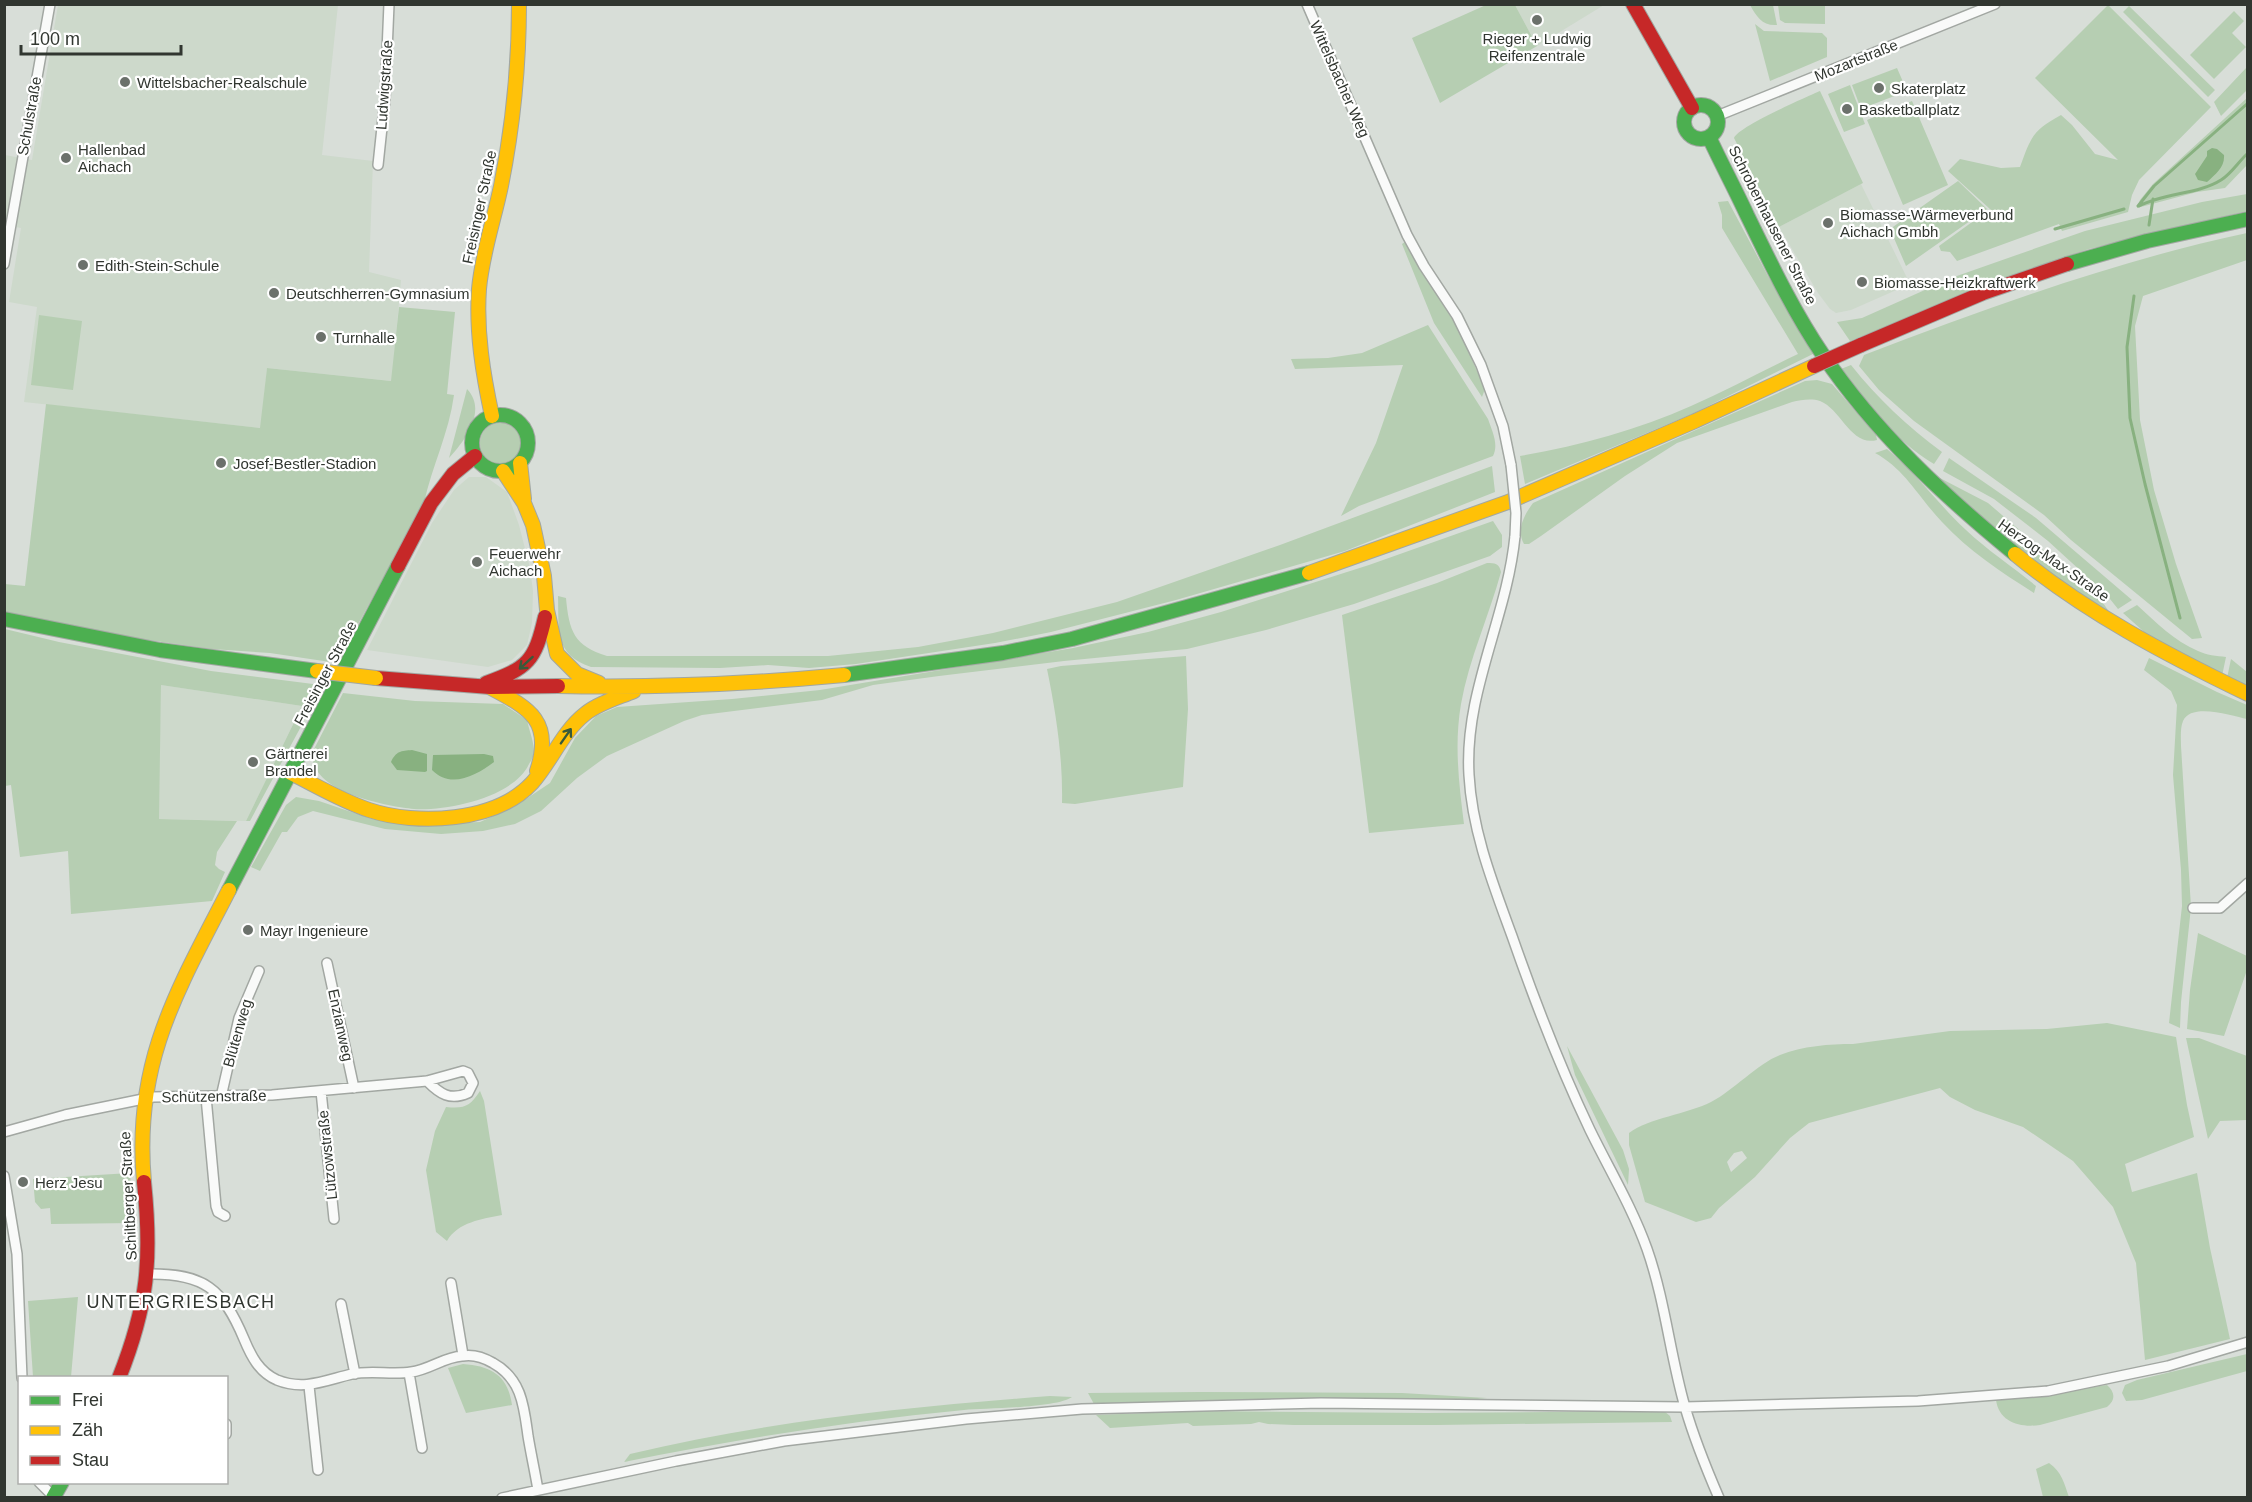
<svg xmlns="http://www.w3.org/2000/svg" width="2252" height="1502" viewBox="0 0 2252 1502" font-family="Arial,sans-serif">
	<rect width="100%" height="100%" fill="#d8ded8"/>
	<path fill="#cdd9cb" d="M58 5H338L322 155 373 161 369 272 401 280 392 381 267 368 261 428 24 402 37 307 9 302 21 228 5 225V155L32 160Z
		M1515 5H1604L1537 46Z
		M1861 184 1910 284 1851 310 1836 313 1830 309 1818 293 1779 227Z
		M469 477H486L507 492 519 525 530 568 533 591 532 623 527 645 512 660 488 667 367 650 432 523 454 490Z
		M161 685 302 706 246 821 158 819Z"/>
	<path fill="#b6ceb2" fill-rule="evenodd" d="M1486 5H1515L1537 46 1440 103 1412 38Z
		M1750 5H1773L1777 25C1762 26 1757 17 1750 5Z
		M1778 5H1825V24L1785 23 1780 20Z
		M2108 5 2211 107 2139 180 2132 195 2128 212 2062 231 2059 224 1957 261 1950 252 1941 251 1939 246 1990 209 1948 171 1960 159 2001 168 2020 167C2031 137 2032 131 2061 115L2072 125 2095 154 2118 160 2035 78Z
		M2129 6 2215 90 2208 97 2123 12Z
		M2234 11 2244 21 2232 33 2246 47 2214 79 2190 55Z
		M1755 24 1764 31 1822 33 1827 38V57L1770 81Z
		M2247 67V90L2221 116 2214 102Z
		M1897 68 1907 91 1861 109 1852 85Z
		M1850 85 1865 124 1844 132 1828 94Z
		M1820 91 1863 183 1779 227 1734 138C1738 127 1806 97 1820 91Z
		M2247 98V165L2225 188 2197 192 2137 208 2140 200 2153 184Z
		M1912 101 1948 185 1903 205 1867 120Z
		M1958 181 1987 209 1906 266 1890 229Z
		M2247 194V211L2089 249 2032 268 1850 341 1837 322 1862 318 1954 277 2085 231 2202 202Z
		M1728 201 1768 276 1815 353 1692 414 1525 484 1520 456C1578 446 1637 430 1691 406 1727 390 1762 371 1798 354L1722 228V215L1718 202Z
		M2247 233V260L2143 296 2135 326 2140 420 2154 490 2176 564 2202 638 2192 639 2071 540 2044 515 1914 421 1879 390 1859 366 1864 355C1991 307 2115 261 2247 233Z
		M1406 241 1426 278 1453 317 1485 389 1482 397 1434 323 1402 244Z
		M399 307 455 312 447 394 454 395C449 433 432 466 424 503L337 663 270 653 212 649 127 637 5 612V584L25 586 46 404 260 428 267 368 391 381Z
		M39 315 82 321 73 390 31 385Z
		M1428 325 1488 419C1492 431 1499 444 1493 456L1359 506 1341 516 1376 443 1403 365 1295 369 1291 359 1328 358 1362 353Z
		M1851 365C1878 399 1907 426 1942 452L1934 464C1895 441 1869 405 1841 369Z
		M1817 380 1832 384 1876 435 1877 440C1851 447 1841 409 1820 401 1811 398 1801 400 1792 402L1677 443 1625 476 1541 536 1529 544H1524C1516 530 1524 515 1533 503L1805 381Z
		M467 389C488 411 464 442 449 458Z
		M480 443a21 21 0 1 1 42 0a21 21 0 1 1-42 0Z
		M1887 449C1916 473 1938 504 1966 530 1987 550 2013 567 2036 586L2034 593C2001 572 1969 551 1942 522 1919 498 1905 469 1875 453Z
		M1949 458 2036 518 2132 600 2118 609 2106 594 2048 541 1994 499 1943 471Z
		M1492 466 1495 492 1345 551 1176 600 1051 632 995 643 856 664 809 668 768 665 720 668 591 667C554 655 559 629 558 596L566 598C569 631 574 646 607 656H828L918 647 993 633 1117 602 1280 545Z
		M1936 476 1988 503 2101 600 2112 616 2021 555 1945 487Z
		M1493 521 1502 535V547L1490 556 1354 604 1266 630 1187 649 1064 661 939 676 873 685 822 700 702 715 684 721 607 756 577 778 541 811 515 824 483 831 441 834 385 829 313 811 298 817 287 832H282L260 871 251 867 286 805 296 797 319 801 372 819 411 825 480 822 514 807 550 783 575 738 596 716 617 707 732 699 820 690 1073 648 1148 632 1221 612 1369 565Z
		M1487 563C1495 563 1499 563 1501 572 1489 616 1469 659 1461 704 1454 745 1459 784 1464 824L1369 833 1342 615 1437 583Z
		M2137 605C2156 622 2174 641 2198 651 2206 655 2217 656 2226 657L2222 676 2153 640 2123 613Z
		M5 629 59 642 211 671 313 684 318 695 250 821H246L302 706 161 685 159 819 237 821 217 852 215 865 219 869 225 872 212 901 71 914 68 851 20 857 11 785 5 786Z
		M1186 656 1188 709 1183 787 1075 804 1062 803C1063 758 1056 713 1047 669L1061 666Z
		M2149 658 2217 692 2247 705V719C2233 716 2191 702 2183 721 2180 728 2181 739 2181 746L2191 907 2181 1002 2180 1028 2169 1023 2182 906 2181 870 2173 775 2177 705 2171 691 2144 670Z
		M2231 659 2247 672V688L2227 678Z
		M343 693 415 701 503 704 527 720C529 730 534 742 534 752 534 756 531 761 529 764 514 797 448 811 414 809 385 806 306 791 313 751Z
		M2198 933 2247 956V970L2224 1036 2187 1029 2190 990Z
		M2107 1023 2176 1037 2187 1105 2194 1137 2125 1164 2132 1192 2197 1173 2210 1248 2230 1339 2145 1360 2136 1263 2113 1207 2073 1161 2023 1127 1975 1110 1950 1097 1940 1088 1809 1123 1790 1138 1755 1177 1719 1208 1711 1218 1696 1222 1645 1202 1629 1145V1133C1649 1118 1687 1114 1711 1102 1734 1090 1757 1064 1780 1055 1802 1046 1830 1044 1853 1044L1950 1031 2047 1029ZM1742 1151 1747 1158 1731 1172 1727 1162 1734 1153Z
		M2186 1038H2199L2247 1056V1120L2220 1121 2208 1139Z
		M1567 1046 1623 1150 1629 1169 1628 1185 1575 1075Z
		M480 1091 484 1101 502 1215C482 1219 458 1222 447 1241L436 1232 426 1170 435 1131 446 1107C465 1109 470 1106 480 1091Z
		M130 1173 134 1223 51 1224 50 1208 41 1209 35 1202 33 1179Z
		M78 1297 71 1377H33L28 1301Z
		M2247 1354V1371L2142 1400 2126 1401 2122 1393 2125 1385 2137 1380Z
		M463 1364C492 1366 508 1376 512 1405L466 1413 448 1368Z
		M2107 1385C2115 1392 2116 1400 2107 1407L2040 1425C2020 1428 1999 1422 1996 1400Z
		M1200 1392 1402 1393 1487 1398 1457 1401 1398 1399 1094 1404 1088 1393Z
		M1050 1396 1072 1397C1057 1408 986 1408 964 1410 850 1421 737 1439 624 1462L630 1454C767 1421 909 1407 1050 1396Z
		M1199 1411 1426 1413 1664 1411 1670 1416 1672 1422 1436 1425H1294L1268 1424 1259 1422 1251 1424 1193 1426 1188 1423 1110 1428 1096 1415Z
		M2049 1463C2062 1472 2064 1483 2069 1497H2043L2036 1469Z"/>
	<path fill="#88b180" d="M2212 148 2217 149 2224 155C2225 167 2216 174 2207 182L2198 180 2195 174 2207 156V151Z
		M412 750 427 754V771L425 772 397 770 391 762C396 751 401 751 412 750Z
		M484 754 493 756 494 762C476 776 450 789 432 770L433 755Z"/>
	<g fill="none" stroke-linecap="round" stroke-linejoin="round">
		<path stroke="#88b180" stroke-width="3" d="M2138 206 2154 186 2248 103
			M2139 206C2164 193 2199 194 2221 180 2231 174 2239 161 2248 153
			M2149 225 2153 199
			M2055 229 2124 209
			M2134 296 2127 347 2130 418 2145 484 2180 618"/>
		<defs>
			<path id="street" d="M1307 4 1407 235 1424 266 1457 316 1481 365 1503 426 1511 465
				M1717 116 1995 4
				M378 165 385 99 389 4
				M4 264 50 4
				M1515 536C1507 618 1464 692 1469 775 1472 831 1493 884 1512 936 1535 1002 1560 1067 1590 1130 1609 1169 1632 1207 1647 1249 1665 1300 1670 1355 1685 1407 1694 1438 1706 1468 1719 1498
				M2193 908H2220L2248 883
				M327 963 354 1088
				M321 1091 334 1219
				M206 1097 216 1206 218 1212 225 1216
				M221 1097 239 1018 259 971
				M4 1132 65 1115 153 1097 272 1095 427 1081 463 1071 468 1073 473 1083 468 1093C450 1101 440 1094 427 1081
				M4 1176 17 1254 22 1378
				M148 1274C204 1273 223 1289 244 1339 251 1356 259 1372 277 1380 304 1391 326 1380 352 1374 371 1370 392 1375 411 1372 429 1370 444 1357 462 1356 473 1354 483 1357 493 1363 522 1379 524 1407 528 1436 531 1454 535 1472 538 1490
				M451 1283 463 1355
				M341 1304 355 1374
				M409 1373 422 1448
				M309 1386 318 1470
				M226 1424V1434
				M39 1482 53 1496
				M502 1498 676 1461 784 1441 966 1419 1082 1409 1321 1403 1685 1407 1918 1401 2048 1391 2168 1366 2248 1342"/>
			<path id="fast" d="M1684 122a17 17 0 1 1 34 0a17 17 0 1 1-34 0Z
				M1709 137C1721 163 1735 189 1747 215 1770 262 1793 311 1823 355 1875 432 1944 496 2015 554
				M2067 264 2147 241 2248 219
				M472 443a28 28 0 1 1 56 0a28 28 0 1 1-56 0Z
				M4 619 160 650 317 671
				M844 675 1003 653 1072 639 1309 573
				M229 890 398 566
				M53 1498 62 1482"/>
			<path id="slow" d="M492 416C483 374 476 332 479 289 482 254 494 220 501 186 513 126 519 65 519 4
				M520 463 524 499
				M503 471 524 503 533 525 544 576 547 610 557 654 577 674 599 683
				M2015 554C2085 612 2167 655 2248 694
				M1309 573 1508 502 1695 421 1814 366
				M558 686C654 688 749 684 844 675
				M491 688C531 709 553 722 537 771
				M291 773C317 786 342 801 369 810 417 826 496 822 532 783 551 762 562 732 585 714 599 703 617 698 634 691
				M144 1182C133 1063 177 991 229 890"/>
			<path id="jam" d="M1633 4 1692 108
				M1861 345 1983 293 2067 264
				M398 566 431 503 453 474 475 456
				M376 678 490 687 558 686
				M486 683C528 668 535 661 545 617
				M119 1378C148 1305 152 1259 144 1182"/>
		</defs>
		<use href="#street" stroke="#a2a7a2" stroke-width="12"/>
		<use href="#fast" stroke="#a2a7a2" stroke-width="16"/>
		<use href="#slow" stroke="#a2a7a2" stroke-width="16"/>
		<use href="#jam" stroke="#a2a7a2" stroke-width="16"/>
		<use href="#street" stroke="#f9faf9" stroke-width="9"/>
		<use href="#fast" stroke="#4caf50" stroke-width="14"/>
		<use href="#slow" stroke="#ffc107" stroke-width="14"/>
		<use href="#jam" stroke="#c62828" stroke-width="14"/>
		<defs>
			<path id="street-bridge" d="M1511 465 1516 513 1515 536"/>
			<path id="slow-bridge" d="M317 671 376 678"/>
			<path id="jam-bridge" d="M1814 366 1861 345"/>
		</defs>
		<use href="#street-bridge" stroke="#a2a7a2" stroke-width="12" stroke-linecap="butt"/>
		<use href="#slow-bridge" stroke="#a2a7a2" stroke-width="16" stroke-linecap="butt"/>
		<use href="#jam-bridge" stroke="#a2a7a2" stroke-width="16" stroke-linecap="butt"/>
		<use href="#street-bridge" stroke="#f9faf9" stroke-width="9"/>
		<use href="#slow-bridge" stroke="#ffc107" stroke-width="14"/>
		<use href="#jam-bridge" stroke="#c62828" stroke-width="14"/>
	</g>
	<defs><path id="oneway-shaft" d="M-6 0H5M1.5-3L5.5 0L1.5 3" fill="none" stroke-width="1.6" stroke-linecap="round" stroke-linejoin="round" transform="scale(1.5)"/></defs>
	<g stroke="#395a3a">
		<use href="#oneway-shaft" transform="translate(526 663) rotate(138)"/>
		<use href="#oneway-shaft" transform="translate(566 736) rotate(-55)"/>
	</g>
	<g fill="#6b716b" stroke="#fff" stroke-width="2">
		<circle cx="1537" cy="20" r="6"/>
		<circle cx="125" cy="82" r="6"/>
		<circle cx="1879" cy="88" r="6"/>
		<circle cx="1847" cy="109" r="6"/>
		<circle cx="66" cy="158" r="6"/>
		<circle cx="1828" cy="223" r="6"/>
		<circle cx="83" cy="265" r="6"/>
		<circle cx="1862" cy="282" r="6"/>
		<circle cx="274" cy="293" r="6"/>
		<circle cx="321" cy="337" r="6"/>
		<circle cx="221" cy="463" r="6"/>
		<circle cx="477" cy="562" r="6"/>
		<circle cx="253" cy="762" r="6"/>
		<circle cx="248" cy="930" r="6"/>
		<circle cx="23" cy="1182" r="6"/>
	</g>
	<g text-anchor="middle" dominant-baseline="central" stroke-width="4.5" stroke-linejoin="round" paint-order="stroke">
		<g font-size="15" fill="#313630" stroke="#fff" text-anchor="start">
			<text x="1537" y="38" text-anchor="middle">Rieger + Ludwig<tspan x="1537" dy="17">Reifenzentrale</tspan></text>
			<text x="137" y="82">Wittelsbacher-Realschule</text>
			<text x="1891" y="88">Skaterplatz</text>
			<text x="1859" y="109">Basketballplatz</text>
			<text x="78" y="149">Hallenbad<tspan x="78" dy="17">Aichach</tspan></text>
			<text x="1840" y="214">Biomasse-Wärmeverbund<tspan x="1840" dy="17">Aichach Gmbh</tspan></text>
			<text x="95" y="265">Edith-Stein-Schule</text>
			<text x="1874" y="282">Biomasse-Heizkraftwerk</text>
			<text x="286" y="293">Deutschherren-Gymnasium</text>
			<text x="333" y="337">Turnhalle</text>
			<text x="233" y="463">Josef-Bestler-Stadion</text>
			<text x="489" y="553">Feuerwehr<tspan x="489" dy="17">Aichach</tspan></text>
			<text x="265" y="753">Gärtnerei<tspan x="265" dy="17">Brandel</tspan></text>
			<text x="260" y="930">Mayr Ingenieure</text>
			<text x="35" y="1182">Herz Jesu</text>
		</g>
		<g font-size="15" fill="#313630" stroke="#fff">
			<text transform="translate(1856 60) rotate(-22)">Mozartstraße</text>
			<text transform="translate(1340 79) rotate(66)">Wittelsbacher Weg</text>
			<text transform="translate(384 85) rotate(-86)">Ludwigstraße</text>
			<text transform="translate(29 116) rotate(-80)">Schulstraße</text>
			<text transform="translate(479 207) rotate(-78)">Freisinger Straße</text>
			<text transform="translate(1773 225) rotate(63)">Schrobenhausener Straße</text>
			<text transform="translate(2054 560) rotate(35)">Herzog-Max-Straße</text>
			<text transform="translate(325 673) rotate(-62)">Freisinger Straße</text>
			<text transform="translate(341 1025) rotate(78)">Enzianweg</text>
			<text transform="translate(237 1033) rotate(-74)">Blütenweg</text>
			<text transform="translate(214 1096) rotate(-1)">Schützenstraße</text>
			<text transform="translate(327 1155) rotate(-96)">Lützowstraße</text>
			<text transform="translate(128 1196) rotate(-93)">Schiltberger Straße</text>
		</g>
		<g font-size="18" letter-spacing="1.5" fill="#313630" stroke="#fff">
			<text x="181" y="1302">UNTERGRIESBACH</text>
		</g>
	</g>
	<rect width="2252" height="1502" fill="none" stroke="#313630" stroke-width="12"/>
	<rect x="18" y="1376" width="210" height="108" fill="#ffffff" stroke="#adafac" stroke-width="1.5"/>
	<rect x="30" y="1396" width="30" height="9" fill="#4caf50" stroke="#adafac" stroke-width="1.5"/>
	<text x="72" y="1406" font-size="18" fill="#313630">Frei</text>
	<rect x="30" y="1426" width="30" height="9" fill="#ffc107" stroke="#adafac" stroke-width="1.5"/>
	<text x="72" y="1436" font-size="18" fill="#313630">Zäh</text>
	<rect x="30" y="1456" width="30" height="9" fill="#c62828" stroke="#adafac" stroke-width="1.5"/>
	<text x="72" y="1466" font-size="18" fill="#313630">Stau</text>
	<path d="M21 45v9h160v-9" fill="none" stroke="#313630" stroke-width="3"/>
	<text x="30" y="45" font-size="18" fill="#313630" stroke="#ffffff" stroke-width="4.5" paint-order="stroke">100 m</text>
</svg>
